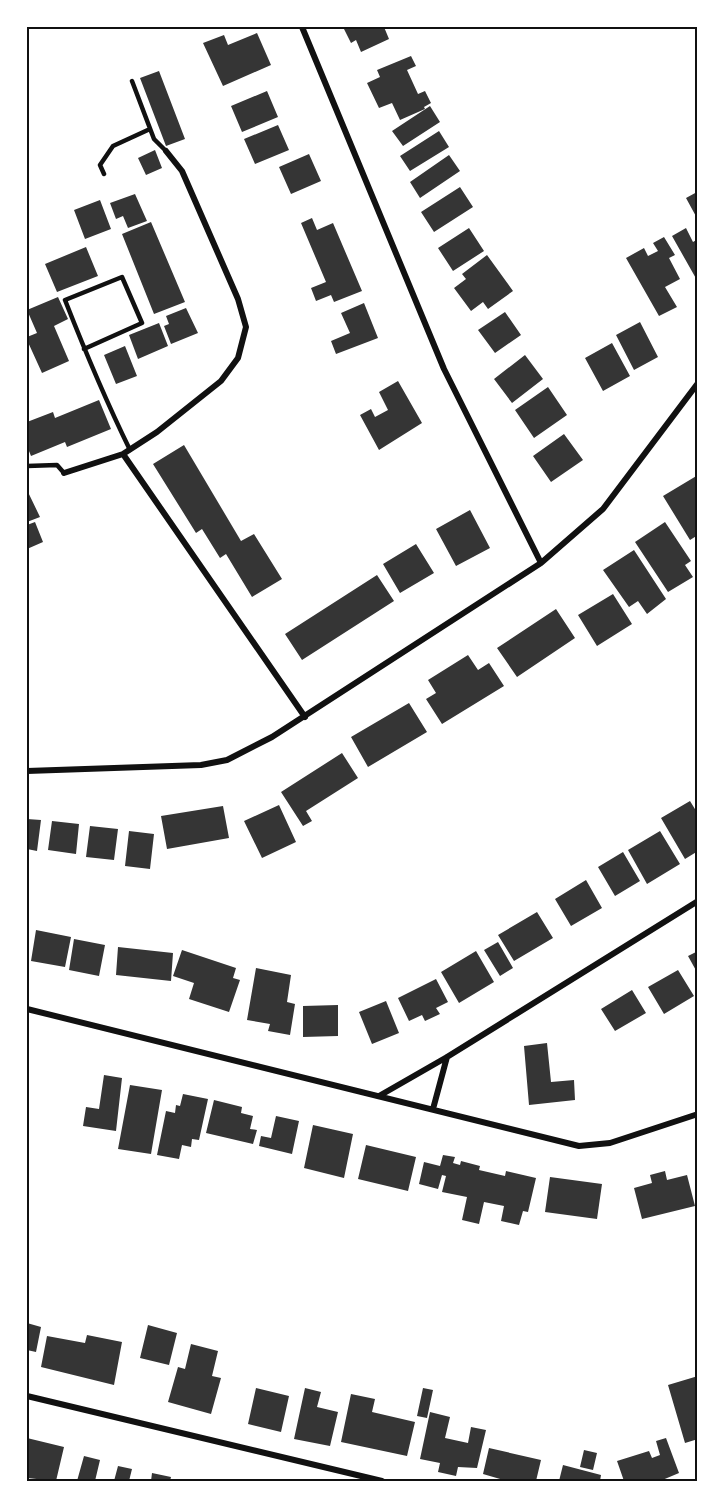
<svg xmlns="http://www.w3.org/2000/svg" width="725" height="1508" viewBox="0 0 725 1508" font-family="'Varela Round',sans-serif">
	<rect width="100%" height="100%" fill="#fff"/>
	<path fill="#353535" d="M343 27H384L389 39 361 52 356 40 351 43Z
		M257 33 271 65 223 86 203 43 224 35 228 45Z
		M411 56 416 66 407 70 418 94 425 91 431 103 424 107 425 109 400 120 392 103 379 108 367 83 380 77 377 70Z
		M159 71 185 139 166 146 140 78Z
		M267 91 278 117 242 132 231 106Z
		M430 106 440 122 403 146 392 131Z
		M278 125 289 150 255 164 244 139Z
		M439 131 449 147 410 171 400 156Z
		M155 150 162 168 146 175 138 158Z
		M309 154 321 181 291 194 279 167Z
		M449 155 460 171 420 198 410 182Z
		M460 187 473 207 434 232 421 212Z
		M697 192 698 195V220L686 198Z
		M135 194 147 221 128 228 123 216 116 219 110 203Z
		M100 200 111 229 85 239 74 210Z
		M312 218 317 230 333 223 362 291 334 302 331 295 316 301 311 288 326 282 301 223Z
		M151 222 185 302 154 314 122 234Z
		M469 228 484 251 453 271 438 248Z
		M686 228 693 242 698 239V282L672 236Z
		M664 237 675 255 669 258 680 279 665 287 677 307 659 316 626 258 644 248 648 256 658 251 653 243Z
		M86 247 98 276 57 292 45 264Z
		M487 255 513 291 488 309 483 302 471 311 454 288 466 279 462 274Z
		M58 297 68 319 54 326 69 361 42 373 27 340V337L37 333 27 310Z
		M364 303 378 338 336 354 331 341 350 333 341 313Z
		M186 308 198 333 171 344 164 326 169 324 166 316Z
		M505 312 521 335 495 353 478 330Z
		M640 322 658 357 634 370 616 335Z
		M159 323 168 346 138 359 129 335Z
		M612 343 630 376 603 391 585 358Z
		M125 346 137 376 116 384 104 355Z
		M525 355 543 379 512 403 494 379Z
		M398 381 422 423 379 450 360 415 371 409 375 417 388 410 379 392Z
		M548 387 567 415 534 438 515 410Z
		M99 400 111 429 67 447 65 442 31 456 27 446V422L53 412 55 418Z
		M564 434 583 460 551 482 533 456Z
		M184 445 241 541 254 534 282 579 252 597 226 554 220 558 202 529 196 533 153 464Z
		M698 475V518L695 520 698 525V535L690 540 663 496Z
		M27 490 40 517 27 522Z
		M470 510 490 548 456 566 436 529Z
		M35 522 43 542 27 549V525Z
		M665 522 691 561 685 565 693 577 668 592 635 542Z
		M416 544 434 573 400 593 383 564Z
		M634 550 666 599 647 614 638 601 629 607 603 570Z
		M377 575 394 601 302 660 285 634Z
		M613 594 632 624 597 646 578 615Z
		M556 609 575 638 517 677 497 648Z
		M468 655 478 670 489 663 504 686 442 724 426 699 436 693 428 680Z
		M409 703 427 732 368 767 351 737Z
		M342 753 358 778 306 811 312 821 303 826 281 792Z
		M690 801 698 814V851L685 859 661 818Z
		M279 805 296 842 262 858 244 821Z
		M223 806 229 838 167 849 161 816Z
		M27 819 41 820 37 851 27 849Z
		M52 821 79 824 76 854 48 850Z
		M90 826 118 829 114 860 86 857Z
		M129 831 154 834 150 869 125 866Z
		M660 831 680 864 647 884 628 850Z
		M623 852 640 881 615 896 598 867Z
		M586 880 602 908 571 926 555 899Z
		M537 912 553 938 514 961 498 935Z
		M36 930 71 937 65 967 31 961Z
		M74 939 105 945 99 976 69 970Z
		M498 942 513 968 500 976 484 950Z
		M118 947 173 953 171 981 116 975Z
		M182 950 236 968 233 978 240 980 229 1012 189 999 194 983 173 976Z
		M476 951 494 982 459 1003 441 972Z
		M698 951V974L688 956Z
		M256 968 291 975 287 1002 295 1004 290 1035 268 1031 270 1024 247 1020Z
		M678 970 694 996 664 1014 648 987Z
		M436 979 448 1002 436 1008 440 1014 425 1021 422 1015 409 1021 398 998Z
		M632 990 646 1013 615 1031 601 1009Z
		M386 1001 399 1033 372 1044 359 1012Z
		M338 1005V1036L303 1037V1006Z
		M547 1043 551 1082 574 1080 575 1100 529 1105 524 1046Z
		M104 1075 122 1078 116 1131 83 1126 86 1107 99 1109Z
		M130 1085 162 1090 151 1154 118 1149Z
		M183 1094 208 1099 199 1140 192 1139 191 1147 182 1145 179 1159 157 1155 166 1111 175 1113 176 1105 180 1106Z
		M214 1100 242 1107 241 1113 253 1116 250 1129 257 1130 253 1144 206 1133Z
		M276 1116 299 1121 292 1154 259 1146 261 1136 271 1138Z
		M313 1125 353 1134 344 1178 304 1168Z
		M366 1145 416 1157 408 1191 358 1179Z
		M443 1155 455 1157 453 1163 460 1165 461 1161 480 1166 479 1170 505 1176 506 1171 536 1178 528 1212 523 1211 519 1225 501 1221 504 1206 484 1202 479 1224 462 1220 467 1197 442 1192 446 1176 442 1175 438 1189 419 1184 424 1162 440 1166Z
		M665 1171 667 1180 687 1175 695 1206 642 1219 634 1188 652 1183 650 1175Z
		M550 1177 602 1184 597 1219 545 1212Z
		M27 1323 41 1327 36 1352 27 1350Z
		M148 1325 177 1333 169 1365 140 1358Z
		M87 1335 122 1342 114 1385 41 1367 47 1336 85 1343Z
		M191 1344 218 1351 212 1376 221 1378 211 1414 168 1402 178 1367 185 1369Z
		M698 1376V1439L685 1443 668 1385Z
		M256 1388 289 1396 281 1432 248 1424Z
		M305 1388 321 1392 317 1407 338 1412 330 1446 294 1439Z
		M423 1388 433 1390 427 1418 417 1416Z
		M351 1394 375 1399 372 1412 415 1422 407 1456 341 1442Z
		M430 1412 450 1417 445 1438 468 1443 471 1427 486 1430 477 1468 458 1467 456 1476 438 1472 440 1463 420 1459Z
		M27 1438 64 1447 56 1481 27 1478Z
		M666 1438 679 1473 660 1481H624L617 1461 649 1451 652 1458 660 1455 656 1441Z
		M489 1448 541 1460 536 1481H507L483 1474Z
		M584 1450 597 1453 593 1470 580 1467Z
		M84 1456 100 1460 95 1481H77Z
		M563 1465 601 1475 600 1481H559Z
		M118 1466 132 1469 129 1481H114Z
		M152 1473 171 1477 170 1481H151Z"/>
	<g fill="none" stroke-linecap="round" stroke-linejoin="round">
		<path stroke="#111" stroke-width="4.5" d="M132 81 154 139 166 151
			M104 174 100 165 113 146 150 129
			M84 349 142 323 122 277 65 300C85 351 106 401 130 450
			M27 466 57 465 64 473"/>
		<path stroke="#111" stroke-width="6" d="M302 27 444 369 541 563
			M123 454 305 717
			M64 473 123 454 157 432 221 381 238 358 246 327 238 299 182 171 166 151
			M27 771 201 765 227 760 272 737 541 563 603 509 698 383
			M27 1009 579 1146 610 1143 698 1114
			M379 1096 447 1057 698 901
			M433 1109 447 1057
			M27 1396 382 1481"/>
	</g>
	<rect width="725" height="1508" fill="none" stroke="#ffffff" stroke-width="57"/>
	<rect x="28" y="28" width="668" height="1452" fill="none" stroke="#111" stroke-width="2"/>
</svg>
